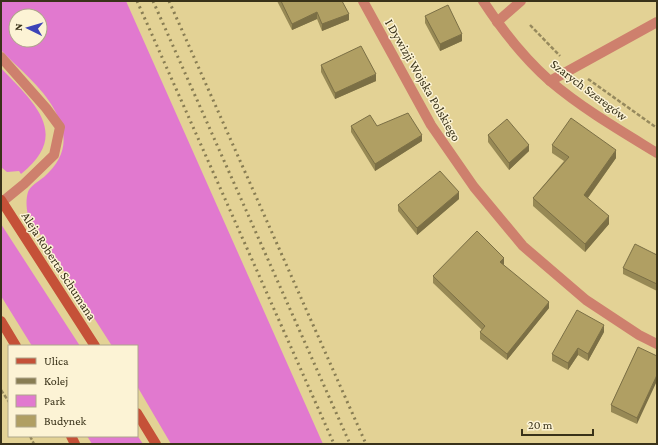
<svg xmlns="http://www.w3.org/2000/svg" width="658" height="445" viewBox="0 0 658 445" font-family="'Crimson Pro',serif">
	<rect width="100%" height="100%" fill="#e3d295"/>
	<path fill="#e179cf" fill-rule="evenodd" d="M1 1H126L323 444H171L137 386V346H112L28 215C26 207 26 198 28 192 30 186 39 181 44 177 67 156 69 136 54 109 43 88 17 67 1 50ZM16 16H40V40H16Z
		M1 68C33 102 72 134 21 174L19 171 7 172 1 167Z
		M1 224 80 346H32L1 296Z
		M137 435 143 444H92L87 436H137Z"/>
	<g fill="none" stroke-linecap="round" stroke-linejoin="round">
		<path stroke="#96895d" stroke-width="2.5" stroke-dasharray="4 2" stroke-linecap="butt" d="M530 25 560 56
			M588 79 657 128
			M1 390 9 402
			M30 436 34 444"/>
		<path stroke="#ce806d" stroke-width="10" d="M497 22 521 1
			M1 57 46 108 60 127 54 155 24 184 2 202
			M550 81 657 22"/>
		<path stroke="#ce806d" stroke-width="10" d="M363 1 431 125 474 187 523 246 586 300 639 335 657 344
			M483 1C502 30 524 58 550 81 583 109 621 131 657 153"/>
		<path stroke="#c55138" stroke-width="10" d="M1 200 95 346
			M1 321 16 346
			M137 413 156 444
			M71 436 75 444"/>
		<path stroke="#887d53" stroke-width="3" stroke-dasharray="2 4" stroke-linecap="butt" d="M137 1 334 444
			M153 1 350 444
			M169 1 366 444"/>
	</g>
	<path fill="#978955" d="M277 1H342L349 20 322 31 317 19 292 30Z
		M425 16 462 41 440 51 425 23Z
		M321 65 376 81 335 99 321 72Z
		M351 126H377L422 141 375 171 351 132Z
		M488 135 529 151 509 170 488 142Z
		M552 145 616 158 588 198 609 224 585 252 533 206V198L564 161 552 153Z
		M459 199 417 235 398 211V205Z
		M657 255V291L623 274V268Z
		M504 264V265L549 308 507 360 480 339V332L482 330 433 283V276Z
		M604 332 588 361 578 355 568 370 552 361V354Z
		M638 347 637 424 611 412V405Z"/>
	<path fill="#7b6f45" d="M317 12V19L292 30V24Z
		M349 14V20L322 31V24Z
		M462 34V41L440 51V44Z
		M376 74V81L335 99V93Z
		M422 135V141L375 171V164Z
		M529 145V151L509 170V163Z
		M616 150V158L584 203V195Z
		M459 192V199L417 235V228Z
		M609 216V224L585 252V244Z
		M504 258V264L500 269V262Z
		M549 302V308L507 360V354Z
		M604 325V332L588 361V354Z
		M578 348V355L568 370V363Z
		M657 375V381L637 424V418Z"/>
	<path fill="#b09f63" stroke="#7b6f45" d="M281 1H342L349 14 322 24 317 12 292 24Z
		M448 5 462 34 440 44 425 16Z
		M361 46 376 74 335 93 321 65Z
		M408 113 422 135 375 164 351 126 370 115 377 126Z
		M571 118 616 150 584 195 609 216 585 244 533 198 569 157 552 145Z
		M507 119 529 145 509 163 488 135Z
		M440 171 459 192 417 228 398 205Z
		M477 231 504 258 500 262 549 302 507 354 480 332 485 326 433 276Z
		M635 244 657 255V284L623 268Z
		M577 310 604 325 588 354 578 348 568 363 552 354Z
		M638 347 657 356V375L637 418 611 405Z"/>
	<g text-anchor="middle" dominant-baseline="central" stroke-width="3" stroke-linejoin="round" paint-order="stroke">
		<g font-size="13" fill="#393219" stroke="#fcf3d5">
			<text transform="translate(423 80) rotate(60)">I Dywizji Wojska Polskiego</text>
			<text transform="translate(589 90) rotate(37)">Szarych Szeregów</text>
			<text transform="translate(59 266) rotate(57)">Aleja Roberta Schumana</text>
		</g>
	</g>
	<rect width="658" height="445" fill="none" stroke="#393219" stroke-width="4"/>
	<rect x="8" y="345" width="130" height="92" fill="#fcf3d5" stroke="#aea68a"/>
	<rect x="16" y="358" width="20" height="6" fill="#c55138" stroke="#aea68a"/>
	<text x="44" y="365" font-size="12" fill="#393219">Ulica</text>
	<rect x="16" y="378" width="20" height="6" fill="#887d53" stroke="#aea68a"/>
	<text x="44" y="385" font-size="12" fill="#393219">Kolej</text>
	<rect x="16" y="395" width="20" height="12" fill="#e179cf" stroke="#aea68a"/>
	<text x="44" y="405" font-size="12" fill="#393219">Park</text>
	<rect x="16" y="415" width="20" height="12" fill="#b09f63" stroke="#aea68a"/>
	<text x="44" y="425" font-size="12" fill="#393219">Budynek</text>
	<g transform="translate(28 28) rotate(275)"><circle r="19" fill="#fcf3d5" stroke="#aea68a"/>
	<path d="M0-3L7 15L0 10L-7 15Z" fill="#3c43b7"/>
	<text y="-6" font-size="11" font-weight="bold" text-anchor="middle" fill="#393219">N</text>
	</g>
	<path d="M522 429v6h71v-6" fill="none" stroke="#393219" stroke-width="2"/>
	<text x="528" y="429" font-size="12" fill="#393219" stroke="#fcf3d5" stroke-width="3" paint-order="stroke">20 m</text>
</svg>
